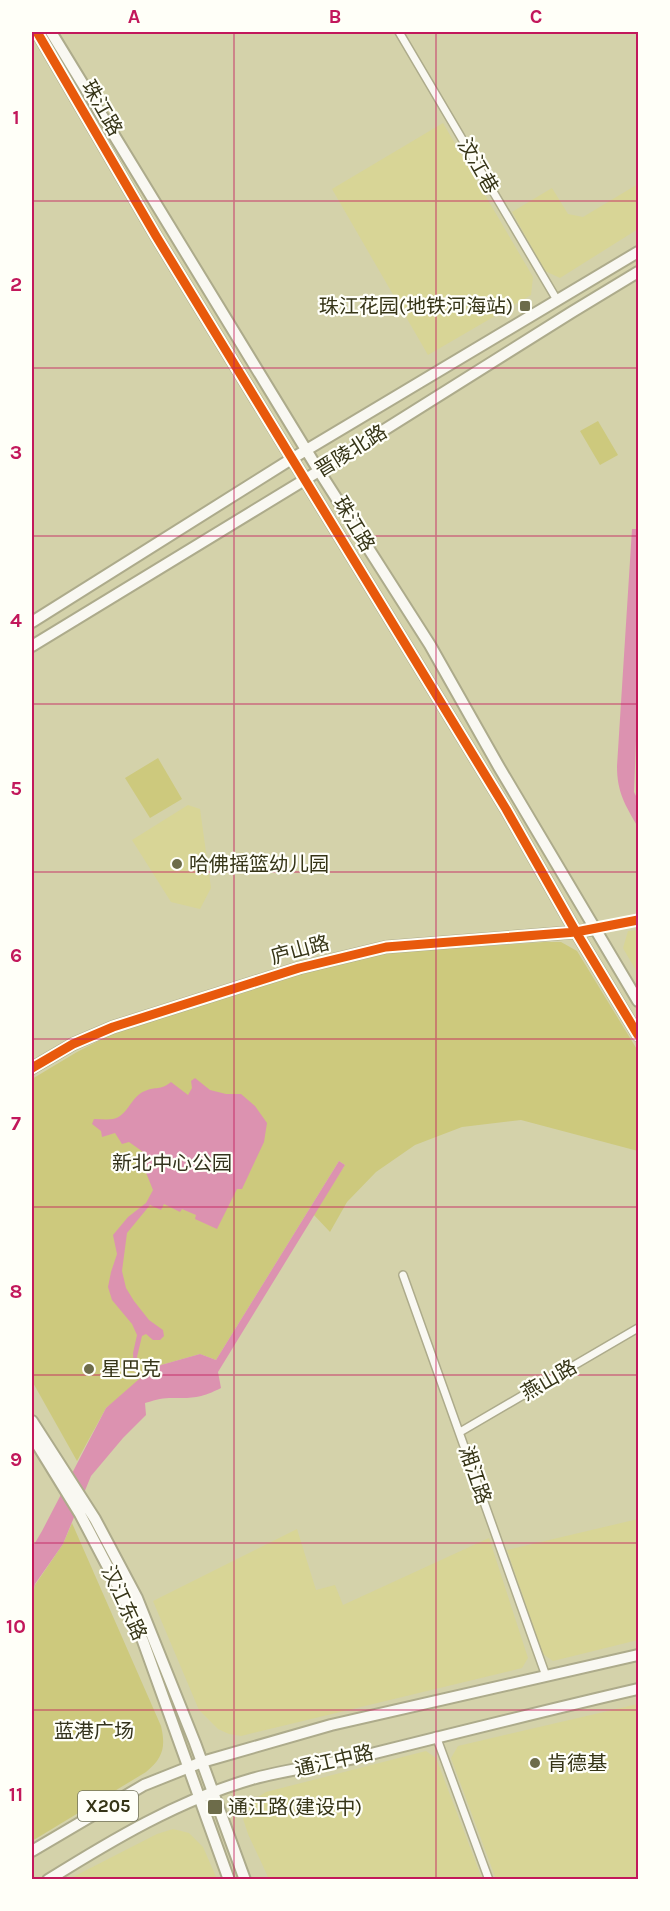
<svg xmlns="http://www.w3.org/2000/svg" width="670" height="1911" viewBox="0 0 670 1911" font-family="Karla,'Noto Sans SC',sans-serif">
	<rect width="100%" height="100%" fill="#d4d2aa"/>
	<path fill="#d8d596" d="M443 123 533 277 531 295 428 355 332 189Z
		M638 184V229L560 278 545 271 512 212 552 188 568 214 583 217Z
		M188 805 200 809 211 888 200 909 171 902 132 840Z
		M638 930V974L623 948 628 931Z
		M638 1519V1640L553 1661 543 1654 507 1550Z
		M297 1529 316 1590 335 1585 343 1605 489 1538 528 1658 522 1668 241 1736 229 1734 218 1729 199 1710 153 1601Z
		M638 1704V1879H496L451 1758 458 1746Z
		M426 1751 436 1758 482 1879H269L248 1834 243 1819 247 1807 255 1799 266 1792Z
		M173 1829 189 1833 203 1847 217 1879H69L157 1834Z"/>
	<path fill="#cdc97d" d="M598 421 618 455 600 465 580 431Z
		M158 758 182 799 150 818 125 778Z
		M544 942H561L577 951 638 1051V1151L521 1120 462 1127 415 1145 376 1172 347 1202 330 1232 313 1214 345 1165 339 1161 216 1360 200 1354 161 1365 106 1408 77 1461 32 1381V1079L77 1052 110 1035 224 995 300 973 388 953Z
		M72 1523 161 1726C166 1747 163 1758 146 1772L32 1841V1597L35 1585 63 1544Z"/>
	<path fill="#dc92b0" d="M632 529H638V689L634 792 638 800V827C625 805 617 792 617 766Z
		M195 1078 210 1090 226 1094H241L255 1106 267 1123 264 1142 242 1189H237L217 1229 195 1219 196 1215 182 1209 180 1212 164 1204 161 1210 150 1205 127 1233 122 1271 126 1288 134 1301 149 1320 163 1330 164 1336 160 1340H153L146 1334 142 1336 137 1357 140 1368 134 1372 133 1353 137 1335 132 1324 112 1300 108 1287 111 1272 117 1254 113 1235 128 1217 146 1203 153 1190 145 1170 140 1165 146 1154 129 1142 122 1144 115 1133 102 1137 101 1131 92 1124 94 1119C100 1119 107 1120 113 1119 128 1116 131 1096 145 1091 156 1086 160 1091 171 1082L188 1095 192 1088 191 1081Z
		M339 1161 345 1165 218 1372 221 1388C199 1399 192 1398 169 1398 161 1398 152 1401 145 1403L146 1415 123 1438 91 1476 63 1544 35 1584 32 1597V1548L42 1531 106 1408 138 1380 161 1365 200 1354 216 1360Z"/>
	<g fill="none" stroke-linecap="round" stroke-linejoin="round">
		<defs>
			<path id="street" d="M399 32 557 300
				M594 929 638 920
				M403 1275 546 1676
				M460 1432 638 1328
				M436 1736 489 1880"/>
			<path id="secondary" d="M37 32 156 236 506 809 576 932 638 1035
				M51 32 319 471 430 645 499 767 638 1001
				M32 622 293 458 638 252
				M32 646 306 479 572 312 638 272
				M32 1068 73 1044 113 1027 299 968 386 947 576 932 594 929
				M32 1421 95 1519 137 1598 195 1743 245 1880
				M32 1436 80 1514 121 1592 143 1641 229 1880"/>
			<path id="primary" d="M32 1851 144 1785 202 1762 331 1725 638 1655
				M48 1880C112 1840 179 1800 252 1779 288 1769 327 1765 363 1756 455 1733 547 1710 638 1689"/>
		</defs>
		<use href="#street" stroke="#adab8b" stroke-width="10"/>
		<use href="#secondary" stroke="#adab8b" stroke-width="14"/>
		<use href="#primary" stroke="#adab8b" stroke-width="14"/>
		<use href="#street" stroke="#f9f8f2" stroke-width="7"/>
		<use href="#secondary" stroke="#f9f8f2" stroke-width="10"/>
		<use href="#primary" stroke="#f9f8f2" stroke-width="10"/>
		<defs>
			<path id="cycleway" d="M37 32 156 236 506 809 576 932 638 1035
				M32 1068 73 1044 113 1027 299 968 386 947 576 932 638 920"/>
		</defs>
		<use href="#cycleway" stroke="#fffff8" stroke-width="13"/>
		<use href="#cycleway" stroke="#e8590c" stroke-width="9"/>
	</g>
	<path fill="none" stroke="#c2185b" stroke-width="1.5" stroke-opacity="0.55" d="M234 32V1880M436 32V1880M32 201H638M32 368H638M32 536H638M32 704H638M32 872H638M32 1039H638M32 1207H638M32 1375H638M32 1543H638M32 1710H638"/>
	<g fill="#6d6c4a" stroke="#fffff8" stroke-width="2">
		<rect x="519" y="300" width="12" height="12" rx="3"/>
		<circle cx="177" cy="864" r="6"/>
		<circle cx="89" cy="1369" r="6"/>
		<circle cx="535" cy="1763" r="6"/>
		<rect x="207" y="1799" width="16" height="16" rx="3"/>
	</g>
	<g text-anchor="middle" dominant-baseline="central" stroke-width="4.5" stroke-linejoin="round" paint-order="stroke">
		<rect fill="#fffff8" stroke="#72725a" stroke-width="1.5" x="78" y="1791" width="60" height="30" rx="4.5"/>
		<g font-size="18" font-weight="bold" fill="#363517">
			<text x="108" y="1806">X205</text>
		</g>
		<g font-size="20" fill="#363517" stroke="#fffff8">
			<text transform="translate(102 108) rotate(60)">珠江路</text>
			<text transform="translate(478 166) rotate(60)">汶江巷</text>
			<text transform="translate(351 451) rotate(-32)">晋陵北路</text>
			<text transform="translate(354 524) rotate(59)">珠江路</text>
			<text transform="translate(300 950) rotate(-15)">庐山路</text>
			<text transform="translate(549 1380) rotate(-30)">燕山路</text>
			<text transform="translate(475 1475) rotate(71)">湘江路</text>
			<text transform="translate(124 1603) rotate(65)">汉江东路</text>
			<text transform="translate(334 1761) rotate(-13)">通江中路</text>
		</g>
		<g font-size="20" fill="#363517" stroke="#fffff8" text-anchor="start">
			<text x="513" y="306" text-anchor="end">珠江花园(地铁河海站)</text>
			<text x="189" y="864">哈佛摇篮幼儿园</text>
			<text x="101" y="1369">星巴克</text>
			<text x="547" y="1763">肯德基</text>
			<text x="228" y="1807">通江路(建设中)</text>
		</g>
		<g font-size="20" fill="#34331d" stroke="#fffff8">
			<text x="172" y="1163">新北中心公园</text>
			<text x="94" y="1731">蓝港广场</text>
		</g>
	</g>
	<rect width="670" height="1911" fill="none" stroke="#fffff8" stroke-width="66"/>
	<rect x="33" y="33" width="604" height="1845" fill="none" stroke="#c2185b" stroke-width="2"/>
	<g font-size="20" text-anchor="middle" font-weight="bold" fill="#c2185b">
		<text x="134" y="23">A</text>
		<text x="335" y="23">B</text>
		<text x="536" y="23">C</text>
		<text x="16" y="124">1</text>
		<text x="16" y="291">2</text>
		<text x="16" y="459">3</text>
		<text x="16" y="627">4</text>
		<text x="16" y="795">5</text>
		<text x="16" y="962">6</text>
		<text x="16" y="1130">7</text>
		<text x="16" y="1298">8</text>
		<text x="16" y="1466">9</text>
		<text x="16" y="1633">10</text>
		<text x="16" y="1801">11</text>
	</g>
</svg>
